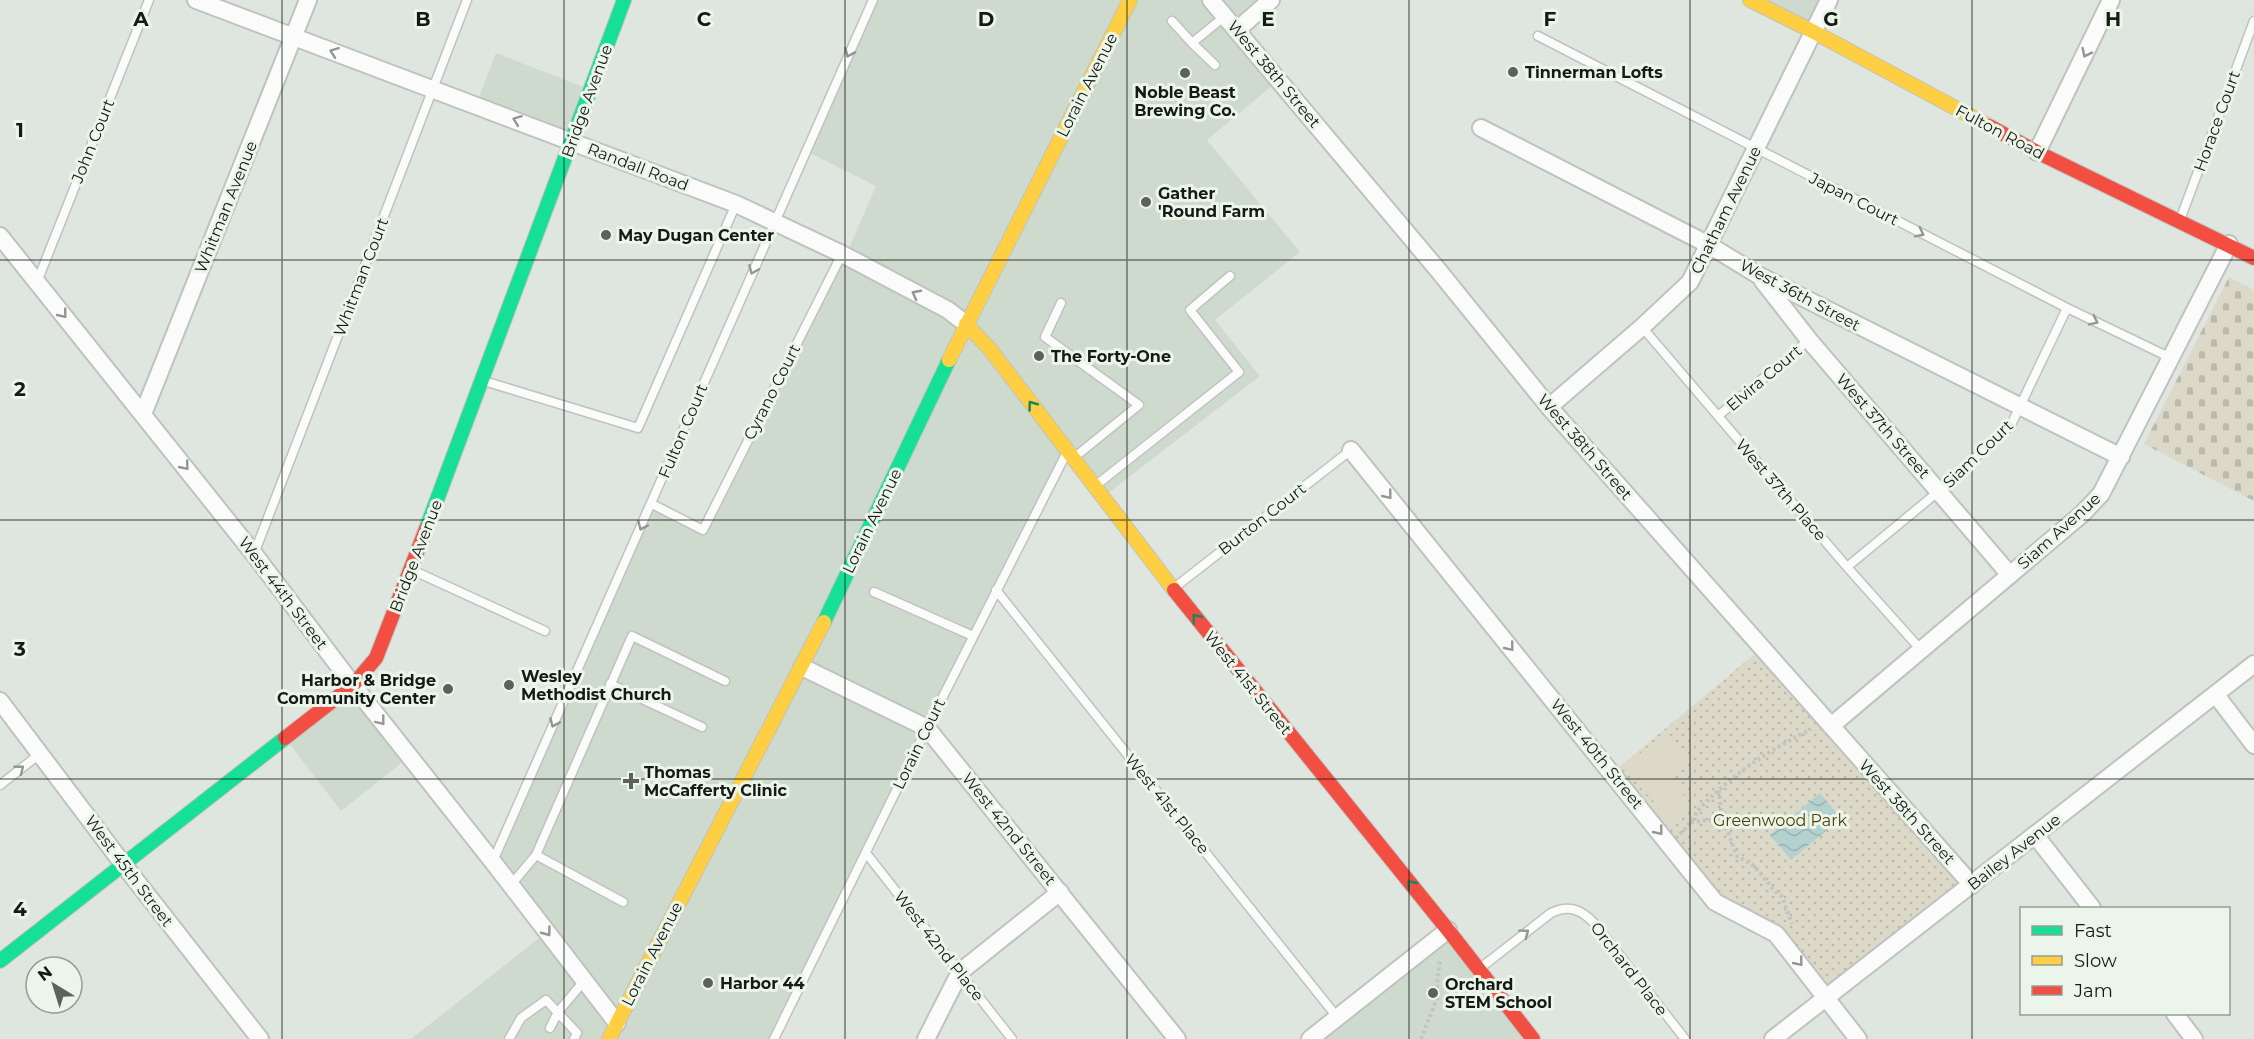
<svg xmlns="http://www.w3.org/2000/svg" width="2254" height="1039" viewBox="0 0 2254 1039" font-family="Montserrat,sans-serif">
	<defs>
		<pattern id="cemetery-stones" width="16" height="16" patternUnits="userSpaceOnUse" patternTransform="scale(1.5)"><rect width="16" height="16" fill="#dcd9c9"/><path d="M2 7V4a2 2 0 0 1 4 0v3zM10 15v-3a2 2 0 0 1 4 0v3z" fill="#bcbaac"/></pattern>
		<pattern id="park-dots" width="8" height="8" patternUnits="userSpaceOnUse" patternTransform="scale(1.5)"><rect width="8" height="8" fill="#dcd9c9"/><path d="M2 2h.1M6 6h.1" fill="none" stroke="#bcbaac" stroke-width="1.8" stroke-linecap="round"/></pattern>
		<pattern id="water-waves" width="16" height="10" patternUnits="userSpaceOnUse" patternTransform="scale(1.5)"><rect width="16" height="10" fill="#b2d1cf"/><path d="M0 5q4-4 8 0t8 0" fill="none" stroke="#98b3b1"/></pattern>
	</defs>
	<rect width="100%" height="100%" fill="#dfe5df"/>
	<path fill="#cfdace" d="M873 0H1271L1238 30 1279 80 1207 140 1300 252 1215 320 1260 376 1103 497 1068 452 774 1039H411L547 932 493 862 652 504 703 529 842 254 846 255 876 186 806 151Z
		M1750 0H1829L1814 32Z
		M496 53 591 90 572 141 476 105Z
		M353 685 409 757 341 811 285 738Z
		M1448 930 1533 1039H1310Z"/>
	<path fill="url(#cemetery-stones)" d="M2229 277 2254 290V501L2144 444Z"/>
	<path fill="url(#park-dots)" d="M1762 648 1972 885 1827 997 1776 934 1715 902 1612 773Z"/>
	<path fill="#dcd9c9" d="M1665 733 1688 761 1647 795 1624 767Z
		M1672 781 1693 807 1673 826 1651 798Z"/>
	<path fill="url(#water-waves)" d="M1820 793 1841 818 1791 860 1770 835Z"/>
	<g fill="none" stroke-linecap="round" stroke-linejoin="round">
		<defs>
			<path id="lane" d="M1172 21 1192 43 1225 16
				M1538 36 2067 308 2171 358
				M1192 43 1215 65
				M2180 220 2254 21
				M37 282 149 0
				M1061 303 1045 337 1139 405 1076 456
				M1642 327 1847 567 1922 651
				M484 381 638 428 736 204
				M1718 416 1809 340
				M1095 486 1239 372 1190 310 1230 276
				M652 504 703 530 842 254
				M254 554 467 0
				M1847 567 1939 491 2011 425 2067 308
				M412 570 545 631
				M1174 588 1351 450
				M996 590 1337 1017
				M874 592 973 636
				M610 684 702 727
				M0 785 41 753
				M866 853 1012 1039
				M536 855 623 902
				M493 861 873 0
				M511 885 536 855 632 636 725 681
				M1479 969 1551 913C1569 904 1582 910 1595 924L1685 1039
				M550 1028 558 1012 584 981
				M509 1039 521 1018 546 1000 577 1033 574 1039
				M774 1039 927 728 1066 454"/>
			<path id="street" d="M196 0 736 204 842 254 948 310 966 324
				M1211 0 1438 270 1549 407 1972 885
				M1237 30 1271 0
				M1481 128 1709 245 1758 275 2121 457
				M2037 152 2111 0
				M0 236 254 554 353 685 493 862 617 1023
				M1763 281 1809 340 2010 575
				M1549 407 1642 327 1690 282 1829 0
				M143 414 308 0
				M1351 450 1715 902 1776 934 1858 1039
				M802 667 927 728 1177 1039
				M2216 695 2254 745
				M0 701 123 864 260 1039
				M1831 726 2082 514 2101 494 2229 244
				M2035 835 2092 908
				M2175 1014 2194 1039
				M926 1039 960 972 1060 892
				M1310 1039 1448 930
				M1773 1039 2254 664"/>
			<path id="fast" d="M426 529 624 0
				M824 622 949 360
				M0 961 285 738"/>
			<path id="slow" d="M1750 0 1814 32 1989 126
				M966 324 989 348 1174 590
				M949 360 1130 0
				M609 1039 824 622"/>
			<path id="jam" d="M1989 126 2037 152 2254 258
				M1174 590 1448 930 1533 1039
				M285 738 353 685 376 658 426 529"/>
		</defs>
		<use href="#lane" stroke="#bfc3bf" stroke-width="11"/>
		<use href="#street" stroke="#bfc3bf" stroke-width="20"/>
		<use href="#fast" stroke="#bfc3bf" stroke-width="16"/>
		<use href="#slow" stroke="#bfc3bf" stroke-width="16"/>
		<use href="#jam" stroke="#bfc3bf" stroke-width="16"/>
		<path stroke="#c2c4c2" stroke-width="4" stroke-dasharray="3 3" stroke-linecap="butt" d="M1719 790 1722 821 1725 825
			M1691 822 1711 820 1727 829 1737 856 1754 866 1773 889 1782 897 1792 924
			M1680 834C1690 825 1695 813 1704 804 1738 770 1769 751 1811 729
			M1421 1039 1438 996 1437 985 1440 959"/>
		<use href="#lane" stroke="#fafbfa" stroke-width="8"/>
		<use href="#street" stroke="#fafbfa" stroke-width="16"/>
		<use href="#fast" stroke="#16e098" stroke-width="14"/>
		<use href="#slow" stroke="#ffcf43" stroke-width="14"/>
		<use href="#jam" stroke="#f24e42" stroke-width="14"/>
	</g>
	<defs><path id="oneway-chevron" d="M-2-3.5L2.5 0L-2 3.5" fill="none" stroke-width="1.6" stroke-linecap="round" stroke-linejoin="round" transform="scale(1.5)"/></defs>
	<g stroke="#939693">
		<use href="#oneway-chevron" transform="translate(334 52) rotate(-160)"/>
		<use href="#oneway-chevron" transform="translate(849 53) rotate(114)"/>
		<use href="#oneway-chevron" transform="translate(2086 53) rotate(116)"/>
		<use href="#oneway-chevron" transform="translate(517 120) rotate(-159)"/>
		<use href="#oneway-chevron" transform="translate(1920 233) rotate(27)"/>
		<use href="#oneway-chevron" transform="translate(753 270) rotate(113)"/>
		<use href="#oneway-chevron" transform="translate(916 294) rotate(-152)"/>
		<use href="#oneway-chevron" transform="translate(63 314) rotate(51)"/>
		<use href="#oneway-chevron" transform="translate(2094 321) rotate(26)"/>
		<use href="#oneway-chevron" transform="translate(185 466) rotate(51)"/>
		<use href="#oneway-chevron" transform="translate(1388 495) rotate(51)"/>
		<use href="#oneway-chevron" transform="translate(642 526) rotate(114)"/>
		<use href="#oneway-chevron" transform="translate(1510 647) rotate(51)"/>
		<use href="#oneway-chevron" transform="translate(381 721) rotate(52)"/>
		<use href="#oneway-chevron" transform="translate(554 723) rotate(114)"/>
		<use href="#oneway-chevron" transform="translate(20 769) rotate(-38)"/>
		<use href="#oneway-chevron" transform="translate(1659 831) rotate(51)"/>
		<use href="#oneway-chevron" transform="translate(547 932) rotate(53)"/>
		<use href="#oneway-chevron" transform="translate(1525 933) rotate(-37)"/>
		<use href="#oneway-chevron" transform="translate(1799 962) rotate(51)"/>
	</g>
	<g stroke="#16875e">
		<use href="#oneway-chevron" transform="translate(1032 405) rotate(-127)"/>
		<use href="#oneway-chevron" transform="translate(1196 618) rotate(-129)"/>
		<use href="#oneway-chevron" transform="translate(1411 884) rotate(-129)"/>
	</g>
	<path fill="none" stroke="#161a16" stroke-width="1.5" stroke-opacity="0.55" d="M282 0V1039M564 0V1039M845 0V1039M1127 0V1039M1409 0V1039M1690 0V1039M1972 0V1039M0 260H2254M0 520H2254M0 779H2254"/>
	<g fill="#5c615c" stroke="#ebf5e9" stroke-width="2">
		<circle cx="1513" cy="72" r="6"/>
		<circle cx="1185" cy="73" r="6"/>
		<circle cx="1146" cy="202" r="6"/>
		<circle cx="606" cy="235" r="6"/>
		<circle cx="1039" cy="356" r="6"/>
		<circle cx="509" cy="685" r="6"/>
		<circle cx="448" cy="689" r="6"/>
		<path d="M628 772h6v6h6v6h-6v6h-6v-6h-6v-6h6z"/>
		<circle cx="708" cy="983" r="6"/>
		<circle cx="1433" cy="993" r="6"/>
	</g>
	<g text-anchor="middle" dominant-baseline="central" stroke-width="6" stroke-linejoin="round" paint-order="stroke">
		<g font-size="16" font-weight="bold" fill="#161a16" stroke="#ebf5e9" text-anchor="start">
			<text x="1525" y="72">Tinnerman Lofts</text>
			<text x="1185" y="92" text-anchor="middle">Noble Beast<tspan x="1185" dy="18">Brewing Co.</tspan></text>
			<text x="1158" y="193">Gather<tspan x="1158" dy="18">'Round Farm</tspan></text>
			<text x="618" y="235">May Dugan Center</text>
			<text x="1051" y="356">The Forty-One</text>
			<text x="521" y="676">Wesley<tspan x="521" dy="18">Methodist Church</tspan></text>
			<text x="436" y="680" text-anchor="end">Harbor &amp; Bridge<tspan x="436" dy="18">Community Center</tspan></text>
			<text x="644" y="772">Thomas<tspan x="644" dy="18">McCafferty Clinic</tspan></text>
			<text x="720" y="983">Harbor 44</text>
			<text x="1445" y="984">Orchard<tspan x="1445" dy="18">STEM School</tspan></text>
		</g>
		<g font-size="16" fill="#161a16" stroke="#ebf5e9">
			<text transform="translate(1274 74) rotate(50)">West 38th Street</text>
			<text transform="translate(1087 85) rotate(-63)">Lorain Avenue</text>
			<text transform="translate(587 101) rotate(-70)">Bridge Avenue</text>
			<text transform="translate(2217 121) rotate(-70)">Horace Court</text>
			<text transform="translate(2000 132) rotate(28)">Fulton Road</text>
			<text transform="translate(93 141) rotate(-68)">John Court</text>
			<text transform="translate(638 167) rotate(21)">Randall Road</text>
			<text transform="translate(1854 199) rotate(27)">Japan Court</text>
			<text transform="translate(226 207) rotate(-68)">Whitman Avenue</text>
			<text transform="translate(1726 210) rotate(-64)">Chatham Avenue</text>
			<text transform="translate(361 277) rotate(-69)">Whitman Court</text>
			<text transform="translate(1800 295) rotate(28)">West 36th Street</text>
			<text transform="translate(1764 378) rotate(-40)">Elvira Court</text>
			<text transform="translate(772 392) rotate(-63)">Cyrano Court</text>
			<text transform="translate(1883 426) rotate(49)">West 37th Street</text>
			<text transform="translate(683 431) rotate(-67)">Fulton Court</text>
			<text transform="translate(1585 447) rotate(49)">West 38th Street</text>
			<text transform="translate(1978 454) rotate(-44)">Siam Court</text>
			<text transform="translate(1781 490) rotate(49)">West 37th Place</text>
			<text transform="translate(1262 519) rotate(-38)">Burton Court</text>
			<text transform="translate(872 521) rotate(-64)">Lorain Avenue</text>
			<text transform="translate(2059 531) rotate(-42)">Siam Avenue</text>
			<text transform="translate(416 556) rotate(-69)">Bridge Avenue</text>
			<text transform="translate(283 593) rotate(53)">West 44th Street</text>
			<text transform="translate(1248 683) rotate(51)">West 41st Street</text>
			<text transform="translate(919 744) rotate(-64)">Lorain Court</text>
			<text transform="translate(1597 754) rotate(51)">West 40th Street</text>
			<text transform="translate(1167 804) rotate(51)">West 41st Place</text>
			<text transform="translate(1907 812) rotate(48)">West 38th Street</text>
			<text transform="translate(1009 829) rotate(51)">West 42nd Street</text>
			<text transform="translate(2014 852) rotate(-38)">Bailey Avenue</text>
			<text transform="translate(129 871) rotate(53)">West 45th Street</text>
			<text transform="translate(939 946) rotate(52)">West 42nd Place</text>
			<text transform="translate(652 954) rotate(-63)">Lorain Avenue</text>
			<text transform="translate(1629 969) rotate(52)">Orchard Place</text>
		</g>
		<g font-size="16" fill="#523f06" stroke="#ebf5e9">
			<text x="1780" y="820">Greenwood Park</text>
		</g>
	</g>
	<g font-size="20" text-anchor="middle" font-weight="bold" fill="#161a16" stroke="#ebf5e9" stroke-width="6" stroke-linejoin="round" paint-order="stroke">
		<text x="141" y="26">A</text>
		<text x="423" y="26">B</text>
		<text x="704" y="26">C</text>
		<text x="986" y="26">D</text>
		<text x="1268" y="26">E</text>
		<text x="1550" y="26">F</text>
		<text x="1831" y="26">G</text>
		<text x="2113" y="26">H</text>
		<text x="20" y="137">1</text>
		<text x="20" y="396">2</text>
		<text x="20" y="656">3</text>
		<text x="20" y="916">4</text>
	</g>
	<rect x="2020" y="907" width="210" height="108" fill="#ebf5e9" stroke="#969d95" stroke-width="1.5"/>
	<rect x="2032" y="926" width="30" height="9" fill="#16e098" stroke="#969d95" stroke-width="1.5"/>
	<text x="2074" y="937" font-size="18" fill="#161a16">Fast</text>
	<rect x="2032" y="956" width="30" height="9" fill="#ffcf43" stroke="#969d95" stroke-width="1.5"/>
	<text x="2074" y="967" font-size="18" fill="#161a16">Slow</text>
	<rect x="2032" y="986" width="30" height="9" fill="#f24e42" stroke="#969d95" stroke-width="1.5"/>
	<text x="2074" y="997" font-size="18" fill="#161a16">Jam</text>
	<g transform="translate(54 985) rotate(322)"><circle r="28" fill="#ebf5e9" stroke="#969d95" stroke-width="1.5"/>
	<path d="M0-4.5L10 22L0 15L-10 22Z" fill="#5c615c"/>
	<text y="-9" font-size="16" font-weight="bold" text-anchor="middle" fill="#161a16">N</text>
	</g>
</svg>
